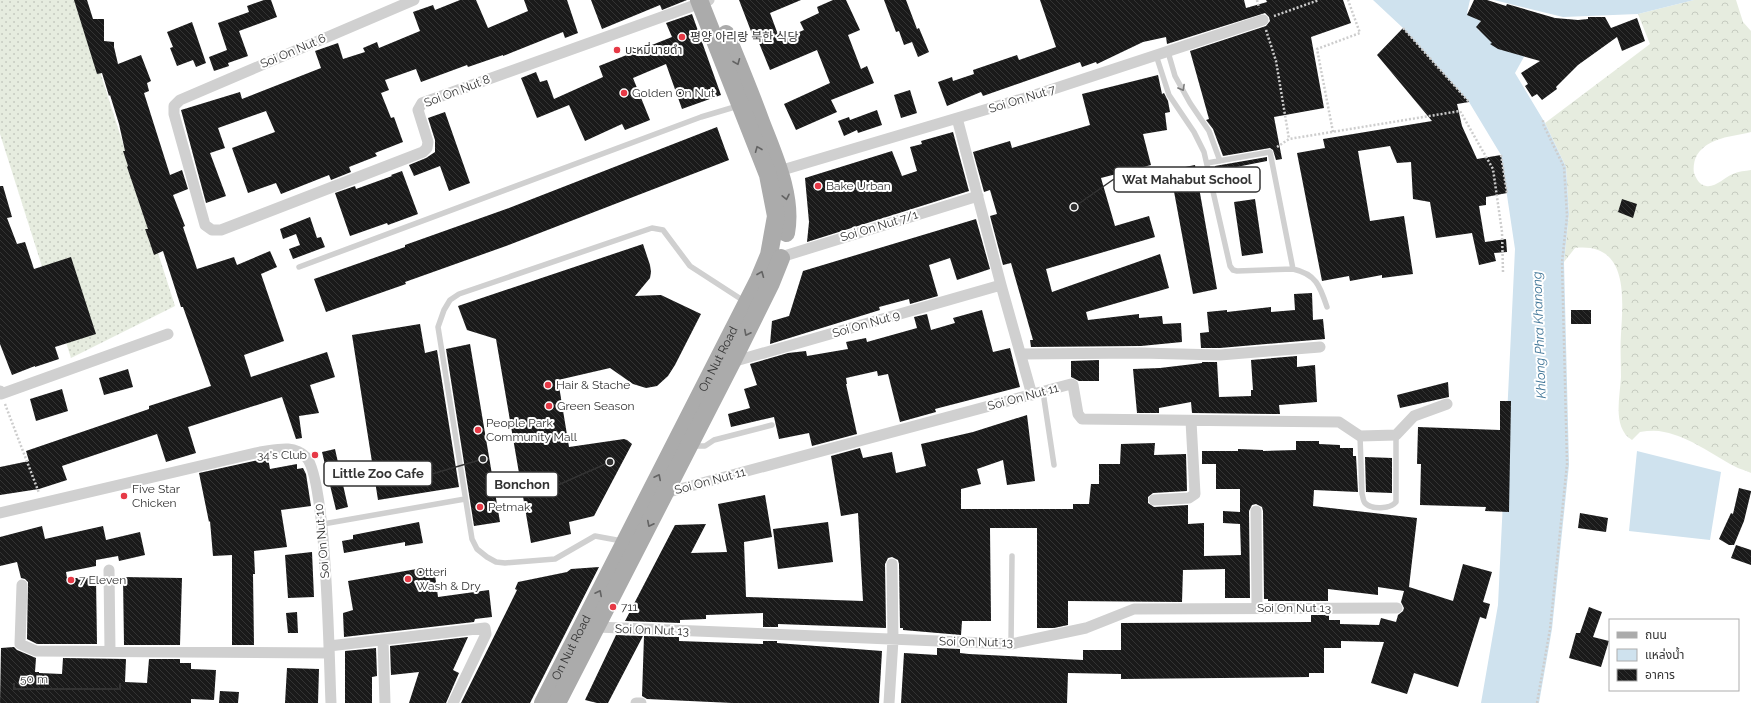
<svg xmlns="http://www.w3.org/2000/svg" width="1751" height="703" viewBox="0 0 1751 703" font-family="Raleway,'Noto Sans KR','Noto Sans Thai',sans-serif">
	<defs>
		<pattern id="grass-dots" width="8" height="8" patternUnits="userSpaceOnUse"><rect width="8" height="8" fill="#e6ecdf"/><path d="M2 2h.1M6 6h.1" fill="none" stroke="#c6cbc0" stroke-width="1.8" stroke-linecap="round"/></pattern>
		<pattern id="forest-crowns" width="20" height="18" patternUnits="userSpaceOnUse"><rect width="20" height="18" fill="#e6ecdf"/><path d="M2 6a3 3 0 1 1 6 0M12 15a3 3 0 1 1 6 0" fill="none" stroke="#c6cbc0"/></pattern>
		<pattern id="building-back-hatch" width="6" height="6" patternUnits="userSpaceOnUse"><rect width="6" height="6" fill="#1a1a1a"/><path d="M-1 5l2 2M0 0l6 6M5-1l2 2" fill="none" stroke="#333"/></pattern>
	</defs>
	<rect width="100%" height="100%" fill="#fff"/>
	<path fill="url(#grass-dots)" d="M0 0H77L175 306 71 358 0 134Z"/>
	<path fill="url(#forest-crowns)" d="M1694 0H1736L1743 22 1751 31V132C1731 137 1709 137 1697 155 1694 160 1693 168 1694 173 1696 178 1699 185 1706 186 1715 188 1725 177 1733 174 1739 171 1745 171 1751 170V473C1745 470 1739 469 1734 466 1711 454 1690 437 1664 432 1656 430 1648 431 1640 432L1632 440C1612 428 1620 397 1621 377 1621 363 1620 349 1621 334 1623 298 1629 242 1575 248L1564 262 1569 214 1566 167 1545 123 1650 44 1638 14Z"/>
	<path fill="#cfe2ee" d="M1373 0H1470L1467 13 1481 19 1478 30 1525 55 1515 73 1545 123 1566 167 1569 214 1564 262 1569 465 1552 629 1539 703H1481L1498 605 1515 249 1501 155 1469 102 1403 28Z
		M1494 0H1694L1638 14 1563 17Z
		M1637 451 1721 472 1710 540 1629 531Z"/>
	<path fill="url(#building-back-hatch)" d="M74 0H87L93 19H104V41L114 42V47L118 64 141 55 151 81 147 83 149 91 144 93 170 175 182 170 188 189 173 195 185 226 183 227 197 269 234 257 237 265 270 251 277 267 261 274 284 341 244 355 251 377 327 352 335 377 310 385 319 413 299 416 302 438 296 439 282 397 188 427 196 453 166 462 157 434 62 466 67 480 39 489 0 495V467L29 461 26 451 149 409V406L211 386 183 307H181L163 251 154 255 150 243 145 229H148L127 167 128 166 123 151H125L119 124 110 95 109 96 102 73 97 74Z
		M264 0H271L277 17 239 31 248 56 228 63 229 66 214 71 209 57 227 50 218 23 249 12 247 6Z
		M460 0H476L488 28 528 11 524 0H567L578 33 565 38 563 32 503 56V55L468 67 467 65 421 82 416 69 385 80 389 90 381 93 391 118 394 117 403 142 375 153 377 156 349 167 351 172 331 180 329 175 281 194 276 183 248 193 232 148 275 132 266 111 218 128 225 148 210 153 226 196 206 203 181 110 240 92 242 99 321 68 315 51 338 43 343 59 365 52 363 48 377 42 379 48 420 31 413 12 433 5 435 10Z
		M591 0H687L662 10 660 5 602 29Z
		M739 0H801L770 13 780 40 804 30 800 22 819 13 817 7 833 0H846L860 30 848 35 861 69 867 66 874 83 831 100 837 112 796 130 784 104 830 83 817 50 770 70 757 38 754 39Z
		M884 0H906L917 29 919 28 929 52 918 57 912 42 904 45 899 31 896 32Z
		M1040 0H1244L1246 8 1267 2 1266 0H1343L1351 23 1311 37 1324 108 1274 117 1282 159 1276 160 1273 150 1270 148 1223 156 1213 129 1206 120 1209 119 1190 51 1266 26 1270 21 1269 17 1265 13 1167 44 1166 37 1143 42 1097 64 1096 62 1082 67 1080 62 983 96 981 92 947 106 938 82 952 77 953 81 974 74 973 70 1017 55 1019 60 1056 47Z
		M1474 0H1487L1506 6 1507 4 1555 18 1578 20 1588 19V17H1605L1611 28 1637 18 1645 41 1622 51 1617 37 1578 65 1556 87 1557 89 1542 100 1537 94 1532 97 1525 86 1528 84 1521 73 1540 61 1498 49 1490 44 1492 43 1476 27 1481 21 1467 15Z
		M692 14 721 95 682 109 666 64 633 78 650 120 625 130 622 124 585 141 569 105 537 118 521 78 536 72 540 82 547 80 554 99 603 77 599 66 672 37 666 23Z
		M192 22 206 63 196 67 193 60 177 66 170 48 173 47 167 32Z
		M1403 28 1469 102 1457 104 1462 126 1477 159 1501 155 1507 193 1486 197V205L1479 206 1485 242 1506 239 1507 252 1494 253 1496 261 1479 265 1472 233 1436 238 1430 202 1413 199 1411 162 1397 163 1390 146 1358 151 1370 221 1404 216 1413 274 1382 278V275L1350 281 1349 276 1322 281 1297 153 1325 148 1323 139 1432 121 1377 55Z
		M1158 75 1162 94 1164 93 1168 101 1170 112 1165 113 1167 130 1143 134 1151 165 1101 178 1115 226 1149 216 1155 237 1046 269 1052 292 1160 254 1169 288 1086 312 1088 320 1139 314V318L1162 316 1163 324 1181 323 1182 342 1141 346 1031 347 1030 340H1033L1011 263 1003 265 990 216 997 214 990 190 984 192 973 152 1010 141 1012 148 1090 125 1082 94Z
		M910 90 917 113 901 118 894 95Z
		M877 110 882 125 858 133 857 130 844 136 838 121 849 117 850 120Z
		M445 112 470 183 449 191 440 166 414 176 409 165 426 158 435 152V140L428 118Z
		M717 127 729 160 506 246 405 282 406 284 326 312 314 279 405 247V245L509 208Z
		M953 132 969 191 807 242 809 222 805 178 892 151 902 176 917 171 910 147 922 144 921 141Z
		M1267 157V161L1216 171 1215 166Z
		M1195 165 1217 289 1193 294 1170 170Z
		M402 171 418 214 388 225 387 223 350 236 335 193 355 186 356 189 392 176 391 175Z
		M0 186H3L12 217 7 218 17 244 25 242 34 269 71 257 96 334 55 347 59 359 35 367V366L12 375 0 344Z
		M1255 199 1263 253 1242 256 1234 202Z
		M1622 199 1637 204 1633 218 1618 212Z
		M310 217 317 238 321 237 325 247 293 259 289 249 300 245 296 234 283 239 280 229Z
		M976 219 990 269 957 280 950 258 929 265 938 296 910 304 909 299 879 307 880 310 770 344 772 321 789 316 803 271Z
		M643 244 650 265 651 272 650 278 635 296 661 295 701 314 675 365 668 376 657 386 646 388 633 384 610 368 558 380 569 447 624 439 627 440 632 444 594 516 569 522 571 534 531 543 496 339 467 330 458 306Z
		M1312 293 1313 320 1323 319 1325 339 1220 348H1201L1200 333 1209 332 1207 312 1227 310V312L1271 307V312L1295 310 1294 294Z
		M982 310 993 352 1010 348 1020 387 935 409 936 412 900 422 888 374 878 376 877 371 846 378 847 384H846L857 434 812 446 809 433 779 439 774 417 731 427 728 414 750 408 744 389 757 385 750 364 788 353 806 351 807 356 848 349 846 342 866 338 867 342 917 328 914 317 927 314 931 330 955 323 953 318Z
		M1571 310H1591V324H1571Z
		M420 324 425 353 437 350 459 487 378 500 352 335Z
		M470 344 500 522 474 526 446 349Z
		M1297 356V367L1315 365 1317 402 1279 405 1280 414 1192 413 1191 402 1159 408V413H1137L1133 369 1160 368 1202 363V362H1217L1219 397 1251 396V390H1253L1251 360Z
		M1099 360V381H1079L1071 377V361Z
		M128 369 133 387 104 395 99 378Z
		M1448 382 1449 397 1400 408 1397 395Z
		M62 389 68 411 36 421 30 399Z
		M1500 401H1511L1509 512 1485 511 1486 507 1420 505 1421 464H1417L1418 427 1500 430Z
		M1027 415 1035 481 1007 485 1003 460 977 469 981 484 961 489V509H1073V504H1089L1091 484H1099V464H1120L1121 444 1155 443 1154 455 1186 454 1187 491 1153 493 1148 497V503L1154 507 1188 505V524L1204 523V556L1241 555 1240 524 1223 523V511L1240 512V489H1216V464H1202V451H1238V449L1263 450V451L1296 450V441H1319V444L1340 445V448H1353V456H1356L1358 492 1314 490 1313 506 1417 518 1409 587 1453 601 1463 564 1492 572 1483 602 1490 604 1486 619 1480 617 1458 687 1414 673 1407 694 1371 683 1384 642 1341 641V648H1324V673H1309V677L1121 679V674L1068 673 1067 703H901L904 653 937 655V648L960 649V653L969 654 1083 660V650H1121V623L1311 622V615H1329V620H1340V624L1379 625 1381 618 1396 622 1398 615 1403 611 1404 608 1401 602 1404 591 1378 587V595L1328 589V601H1268V599H1264L1263 511 1262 507 1256 504 1252 505 1249 511 1250 598H1225V569L1183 570 1182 602 1068 601V625L1054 628H1037V528H990L991 621H962L961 635 903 630V628H900L899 564 898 560 892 557 888 558 885 564 886 628 778 624V627H763V613L706 615V619L680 620V623L625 621 675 525 706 524 691 553 727 552 718 504 765 495 772 537 744 542 746 597 863 601 858 513 841 516 831 456 860 448 863 458 892 452 896 473 926 466 921 444 973 432Z
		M335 449 348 507 336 510 322 452Z
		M1365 457 1392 458V493L1366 492Z
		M268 458 270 469 297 464V469L303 468 306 474 311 506 281 510 287 547 254 551 255 574H253L254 645H232V555L213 556 210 521 209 522 199 473Z
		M1739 488 1751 491V492L1744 521 1734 545H1729L1719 539 1731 513 1733 514Z
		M1580 513 1608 518 1606 532 1578 528Z
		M419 522 423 543 405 546V542L344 553 342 541 353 539V535Z
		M828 522 833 562 778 569 773 529Z
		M42 526 45 539 103 526 106 540 140 532 145 555 119 561 118 556 96 560V566L66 572 67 578H96L97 644H37L27 639 28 582 25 579 21 578 17 562 0 566V537Z
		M1736 545 1751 550V565L1731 558Z
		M312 552 314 597 288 598 285 555Z
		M428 567 429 576 435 575 438 597 489 590 492 617 475 619 474 622 344 637 343 613 353 610 348 581Z
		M599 567 530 703H461L517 590 515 589 518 582 567 572 571 569Z
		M123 577 182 578 180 645H124Z
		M1589 607 1602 612 1593 637 1609 641 1601 667 1569 658 1576 633H1580Z
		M297 612 298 633H288L286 613Z
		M616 635 643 636 608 703H597L585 700Z
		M644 636 679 637V641L763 644V641H777V643L882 651 879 703H732L647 699 642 696Z
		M468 637 453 670 459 673 446 703H409L419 672 391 675 390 646Z
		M14 647 17 650 36 658 35 672H39V673L62 674 63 658 126 659 125 682 147 683 149 659H180V663H191V669L216 670 214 700 191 699V703H0L1 648Z
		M376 648 377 676 372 677V703H345V651Z
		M287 668 319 669 318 703H285Z
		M220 691 239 692 238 703H219Z"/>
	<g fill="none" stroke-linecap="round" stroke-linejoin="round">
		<path stroke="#cdcdcd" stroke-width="2.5" stroke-dasharray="2 2" stroke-linecap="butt" d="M1257 0 1259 8
			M1274 16 1319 0
			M1403 28 1469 102
			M1266 30 1276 61 1289 139
			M1333 132 1317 49 1360 33 1348 0
			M1277 147 1289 139 1460 111 1493 169 1502 232 1503 272
			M1501 155 1507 193
			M5 404 39 493
			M1537 703 1550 629 1567 464 1562 262 1567 216 1564 167 1543 124V120"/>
		<path stroke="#d0d0d0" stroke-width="5.5" d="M1168 52 1175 76 1190 103 1209 131 1220 161
			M1156 55 1169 95 1194 132 1204 152 1230 266 1233 270 1237 271 1293 269 1270 152 1207 163
			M299 267 701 117 738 106
			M1293 269C1316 274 1320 286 1327 307
			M1043 392 1054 465
			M1360 436 1362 494C1363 496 1363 501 1365 503 1372 510 1390 509 1396 502V435
			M693 446H705L714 440 772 425
			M323 524 465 499
			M622 541 595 536 555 559 505 563 496 562 487 557 477 549 472 539 438 327 444 310 450 300 459 294 652 228 663 230 690 266 744 301
			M1011 644 1012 556"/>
		<path stroke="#d0d0d0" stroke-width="11" d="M414 0 180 100 174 106V114L205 225 212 230H221L423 152 427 148 428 142 418 110 422 103 709 0
			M957 118 1001 285 1032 395
			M779 171 1035 95 1263 20
			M781 257 978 196
			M1021 354 1140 353 1220 355 1320 347
			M732 362 1001 285
			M0 391 1 394 168 334
			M665 493 1071 384 1073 385 1078 414 1082 419 1339 422 1360 436 1396 435 1414 416 1447 404
			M1154 500 1189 498 1195 494 1191 421
			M1256 511 1257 607
			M0 513 260 452C276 450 293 444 306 457 327 479 329 663 331 703
			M109 570 110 651
			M22 585 20 644 36 651 329 653
			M597 627 1011 644 1086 628 1134 609 1397 608
			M383 641 385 703
			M329 646 485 628 486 634 453 703
			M636 703H641
			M889 703 893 640 892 564"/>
		<g stroke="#ababab" stroke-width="18">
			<path d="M726 34C738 63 750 92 761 122 774 156 793 196 786 233"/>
			<path id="s1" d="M543 703 759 279 769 255 776 216 768 175 699 0"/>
			<path d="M557 703 732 362 771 283 781 258"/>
		</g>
	</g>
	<defs><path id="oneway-chevron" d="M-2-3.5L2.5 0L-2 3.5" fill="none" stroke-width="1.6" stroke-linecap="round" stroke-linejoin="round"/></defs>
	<g stroke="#636363">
		<use href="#oneway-chevron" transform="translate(737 62) rotate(68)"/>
		<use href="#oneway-chevron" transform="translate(758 149) rotate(-112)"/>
		<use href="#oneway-chevron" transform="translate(786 197) rotate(78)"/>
		<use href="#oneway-chevron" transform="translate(761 274) rotate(-68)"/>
		<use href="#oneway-chevron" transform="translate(747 333) rotate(117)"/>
		<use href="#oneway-chevron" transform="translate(658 477) rotate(-63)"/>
		<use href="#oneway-chevron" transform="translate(650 524) rotate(117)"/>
		<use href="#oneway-chevron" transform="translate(599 593) rotate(-63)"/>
	</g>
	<use stroke="#7a7a7a" href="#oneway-chevron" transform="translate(1182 88) rotate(61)"/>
	<g fill="#e63946" stroke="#fff" stroke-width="1.5">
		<circle cx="682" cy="37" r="4"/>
		<circle cx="617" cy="50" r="4"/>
		<circle cx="624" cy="93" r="4"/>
		<circle cx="818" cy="186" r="4"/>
		<circle cx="548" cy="385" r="4"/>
		<circle cx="549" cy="406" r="4"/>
		<circle cx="478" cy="430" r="4"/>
		<circle cx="315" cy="455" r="4"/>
		<circle cx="124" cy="496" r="4"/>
		<circle cx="480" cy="507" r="4"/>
		<circle cx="408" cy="579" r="4"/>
		<circle cx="71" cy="580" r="4"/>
		<circle cx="613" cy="607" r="4"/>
	</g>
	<g text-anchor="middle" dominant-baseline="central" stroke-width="4" stroke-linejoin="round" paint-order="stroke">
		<g font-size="12" fill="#333" stroke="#fff" text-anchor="start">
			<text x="690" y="37">평양 아리랑 북한 식당</text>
			<text x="625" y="50">บะหมี่นายดำ</text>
			<text x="632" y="93">Golden On Nut</text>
			<text x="826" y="186">Bake Urban</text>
			<text x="556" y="385">Hair &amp; Stache</text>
			<text x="557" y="406">Green Season</text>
			<text x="486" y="423">People Park<tspan x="486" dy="14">Community Mall</tspan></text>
			<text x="307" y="455" text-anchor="end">34's Club</text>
			<text x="132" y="489">Five Star<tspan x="132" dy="14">Chicken</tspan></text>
			<text x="488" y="507">Petmak</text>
			<text x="416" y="572">Otteri<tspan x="416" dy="14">Wash &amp; Dry</tspan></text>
			<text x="79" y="580">7 Eleven</text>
			<text x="621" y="607">711</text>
		</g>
		<g font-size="12" fill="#333" stroke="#fff">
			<text transform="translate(293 51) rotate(-23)">Soi On Nut 6</text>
			<text transform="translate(457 91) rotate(-21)">Soi On Nut 8</text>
			<text transform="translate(1022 99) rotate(-17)">Soi On Nut 7</text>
			<text transform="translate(879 226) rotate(-17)">Soi On Nut 7/1</text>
			<text transform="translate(866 324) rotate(-16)">Soi On Nut 9</text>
			<text stroke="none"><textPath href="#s1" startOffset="386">On Nut Road</textPath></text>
			<text transform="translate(1023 397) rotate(-15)">Soi On Nut 11</text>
			<text transform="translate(710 481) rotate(-15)">Soi On Nut 11</text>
			<text transform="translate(322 541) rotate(-95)">Soi On Nut 10</text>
			<text x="1294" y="608">Soi On Nut 13</text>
			<text transform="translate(652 630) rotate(2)">Soi On Nut 13</text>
			<text transform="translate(976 642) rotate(1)">Soi On Nut 13</text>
			<text stroke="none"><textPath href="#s1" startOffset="62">On Nut Road</textPath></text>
		</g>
		<g font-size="13" font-style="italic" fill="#3f7597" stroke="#fff">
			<text transform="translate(1539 335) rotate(-92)">Khlong Phra Khanong</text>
		</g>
	</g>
	<path fill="none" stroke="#333" stroke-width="1.5" d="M1074 207L1114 179M483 459L432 474M610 462L558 485"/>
	<g fill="#333" stroke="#fff" stroke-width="1.5">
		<circle cx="1074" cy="207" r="4"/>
		<circle cx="483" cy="459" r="4"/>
		<circle cx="610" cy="462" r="4"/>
	</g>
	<g fill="#fff" stroke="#333" stroke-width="1.5">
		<rect x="1114" y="167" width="146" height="25" rx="4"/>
		<rect x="324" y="461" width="108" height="25" rx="4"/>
		<rect x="486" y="472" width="72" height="25" rx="4"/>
	</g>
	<g font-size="13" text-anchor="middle" font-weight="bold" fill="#333">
		<text x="1187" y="184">Wat Mahabut School</text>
		<text x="378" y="478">Little Zoo Cafe</text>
		<text x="522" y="489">Bonchon</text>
	</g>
	<rect x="1609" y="619" width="130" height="72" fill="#ffffff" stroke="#adadad"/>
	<rect x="1617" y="632" width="20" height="6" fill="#ababab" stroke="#adadad"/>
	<text x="1645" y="639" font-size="12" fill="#333333">ถนน</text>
	<rect x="1617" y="649" width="20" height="12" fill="#cfe2ee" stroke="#adadad"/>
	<text x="1645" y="659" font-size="12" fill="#333333">แหล่งน้ำ</text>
	<rect x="1617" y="669" width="20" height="12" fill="url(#building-back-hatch)" stroke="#adadad"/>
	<text x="1645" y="679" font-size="12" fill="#333333">อาคาร</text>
	<path d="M14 683v6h106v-6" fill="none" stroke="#333333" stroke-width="2"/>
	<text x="20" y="683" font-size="12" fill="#333333" stroke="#ffffff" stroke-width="3" paint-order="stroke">50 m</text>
</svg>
